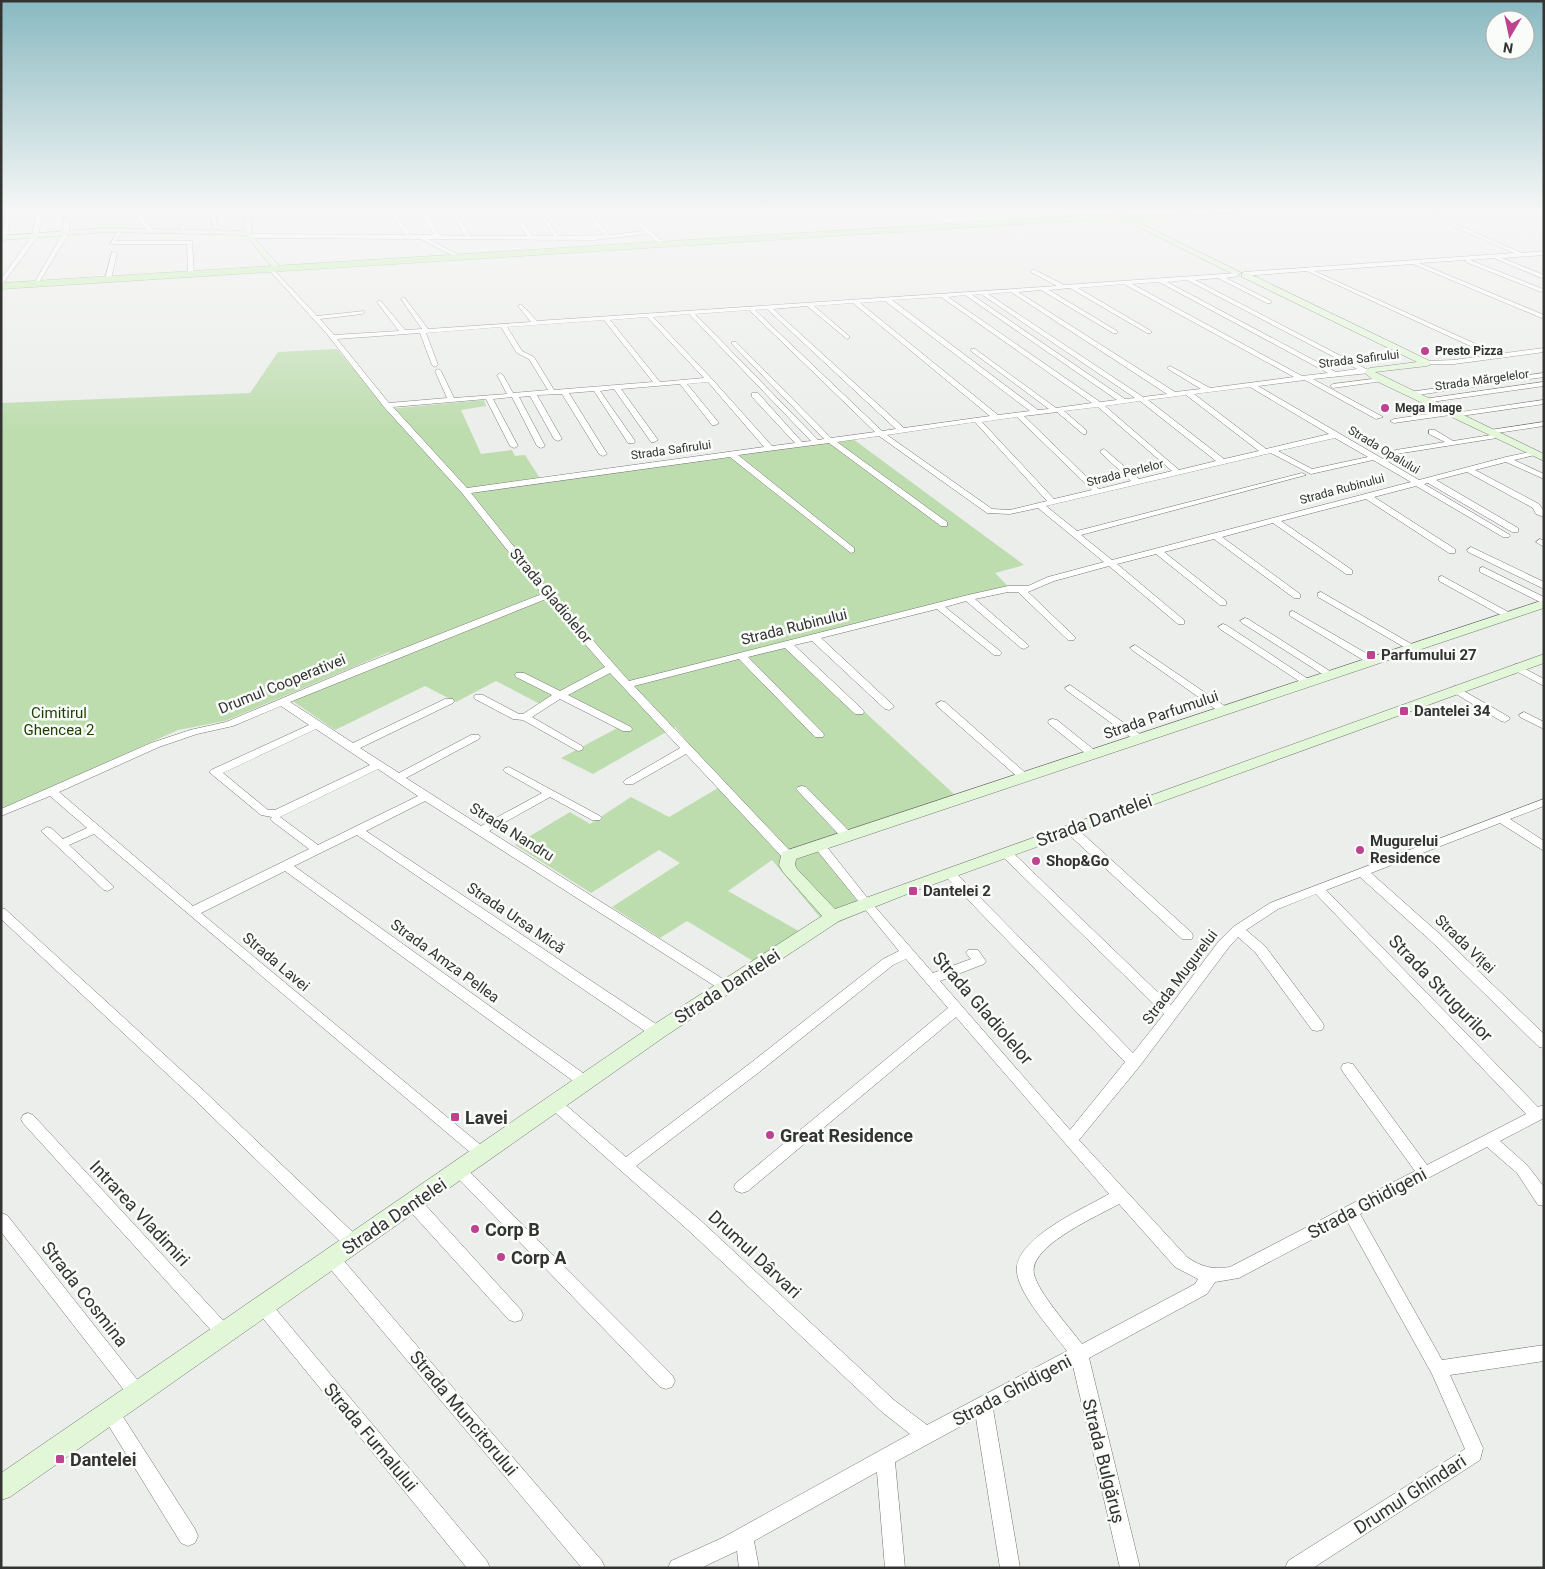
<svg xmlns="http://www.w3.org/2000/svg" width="1545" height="1569" viewBox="0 0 1545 1569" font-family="Roboto,sans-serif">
	<rect width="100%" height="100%" fill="#eceeeb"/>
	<path fill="#beddaf" d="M337 349 387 409 484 400 486 406 461 410 481 454 512 450 515 456 525 455 543 483 853 439 1024 565 995 573 1008 586 792 645 955 795 814 844 865 911 828 927 772 860 728 891 799 931 753 961 687 921 660 938 612 907 680 863 659 850 591 893 515 845 570 812 590 824 631 797 669 817 723 785 675 727 593 774 561 758 623 725 560 692 540 704 496 681 456 702 425 686 335 730 291 700 396 657 389 652 225 721 178 730 1 810V403L250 393 278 352Z"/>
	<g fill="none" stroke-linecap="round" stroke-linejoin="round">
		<defs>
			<path id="street" d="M7 210H12L7 238 4 240 1 238Z
				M37 210H43L38 236 1 286V279L32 236Z
				M133 210H138L154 231C143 230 138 219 133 210Z
				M209 210H215L217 225 232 231V233L213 227Z
				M388 210H392L411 235H434L419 210H424L440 235 465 236 449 210H454L471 236H527L511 210H516L532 236H554L535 210H540L559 236 604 235 588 218 592 210H597L594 218 610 235 644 231 621 210H626L667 245 662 246 648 234 595 240 428 239 463 257 461 260 421 239 250 238 247 236 250 234 406 235Z
				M555 210H560L569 221H565Z
				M1047 210H1053L1067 218 1064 221H1060L1061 218Z
				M1156 210 1189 213 1186 215 1156 214 1107 217 1104 215Z
				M1416 210H1423L1522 253 1544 251V255L1502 258 1544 275V279L1494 258 1470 260 1543 289 1544 290 1541 292 1466 262V260L1419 263 1544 315V319L1413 264 1314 271 1498 354 1544 348V352L1454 364H1425V362L1427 361 1454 360 1490 355 1307 271 1244 276 1241 274 1244 272 1514 253Z
				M248 215 251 217V233L248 235 245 233V217Z
				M64 219 69 220V233L38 284 33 285 63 233Z
				M185 222 187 225 182 231H178Z
				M120 228 123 230 116 241H192L194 274 191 276 188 274 187 244H110Z
				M112 252 117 253 111 279 108 281 105 279Z
				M271 267 317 316 364 311 365 312 362 314 320 319 334 335 399 331 377 302 380 300 405 330 422 329 401 299 404 297 428 329 531 322 518 306 521 304 537 321 1057 286 1031 272 1033 269 1064 285 1237 273 1239 276 1226 278 1271 301V303H1267L1218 278 1195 280 1366 369 1371 370 1372 371 1369 373 1313 379 1383 417 1376 419 1305 380 1258 386 1419 480 1506 457 1535 451V455L1514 460 1544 474V479L1506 462 1475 470 1539 504 1544 511V517L1536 514 1533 508 1467 472 1436 480 1518 528V532H1512L1428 483 1424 484 1510 535 1509 537H1503L1416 486 1374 497 1455 549V553H1449L1366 499 1281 521 1352 570V574H1346L1273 523 1222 537 1300 594V598H1294L1214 539 1164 552 1226 601V605H1220L1156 554 1117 564 1184 620V624H1178L1109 566 1054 581 1028 592 1074 636 1076 638 1074 640H1068L1018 592H1008L975 599 1027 644 1029 646 1024 649 1021 648 966 601 945 607 1000 651 1002 653 1000 655H994L937 609 821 638 893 705 894 707 889 710 885 709 812 641 794 645 863 710 864 712 863 714H855L785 648 748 657 823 733 824 735 823 737H815L739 659 634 686 792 853 794 856 788 860 784 859 686 754 633 784H625L623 782 625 780 680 748 610 673 568 695 631 727 632 729 631 731H623L560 699 532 717 582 746 583 748 582 750 578 751 523 720 513 719 475 699 474 697 475 695H483L519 714H523L552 695 516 677 515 675 516 673H524L560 691 605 667 546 599 290 702 353 743 445 699H453L454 701 453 703 360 748 399 773 471 735H479L480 737 479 739 406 778 481 826 542 793 505 772 503 770 505 768 509 767 600 816 602 818 600 820H592L550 797 489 831 731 984 733 987 731 990H721L425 801 366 831 662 1028 664 1032 662 1036 657 1037 652 1036 357 835 294 866 590 1078 592 1082 590 1086 585 1087 580 1086 285 871 201 913 488 1151 491 1155 488 1159 483 1161 478 1159 94 834 69 845 114 887 108 891 104 890 41 831 47 827 51 828 63 839 87 828 50 796 1 816V809L151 743 190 730 226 722 356 667 542 594 462 493 384 407 327 334 269 270ZM1187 280 1357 369 1336 372 1167 282ZM1159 282 1328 373 1302 376 1132 284ZM1124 284 1294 377 1210 388 1170 366 1167 368 1168 369 1201 389 1175 392 1018 292 1041 290 1113 333H1117V331L1049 290 1070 288 1147 333H1151V331L1078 288ZM1011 292 1167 394 1143 397 988 294ZM981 294 1135 398 1125 399 972 295ZM965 295 1117 400 1100 402 948 297ZM941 297 1092 403 1056 408 975 349H971V351L1049 409 1038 410 892 300ZM885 301 1030 411 998 415 860 303ZM853 303 990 416 904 428 773 309 807 306 847 339 849 338V336L814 306ZM767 309 896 429 882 431 755 310ZM749 310 875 432 831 438 736 342H732V344L824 439 818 440 695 314ZM689 314 811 441 802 442 758 393H752V397L795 443 772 446 711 378 653 317ZM647 317 704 378 660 382 610 320ZM604 320 653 382 554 390 534 357 522 351 507 327ZM501 327 517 353 529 359 548 390 513 393 503 375 500 373 497 375 507 394 454 398 441 371 438 369 435 371 447 398 389 403 337 339 420 333 432 365 435 367 438 365 426 333ZM708 382 764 447 467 488 393 407 486 399 510 446 514 448 518 446 493 399 512 397 537 446 541 448 545 446 519 397 530 396 554 439 558 441 562 439 537 395 562 394 599 454 603 456 607 454 569 393 594 391 628 443H634L635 441 600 391 614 389 651 442H654L658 440 621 389 680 384 712 425H715L719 423 687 384ZM1250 387 1329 434 1266 449 1194 394ZM1186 395 1259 451 1224 459 1148 400ZM1140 401 1216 461 1179 470 1105 406ZM1098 407 1172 471 1139 479 1104 449 1100 451 1101 453 1131 481 1099 489 1024 416 1057 412 1083 434H1086V430L1064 411ZM1017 417 1092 490 1054 499 982 422ZM975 422 1047 501 1010 510 992 509 887 435ZM879 436 987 513 1010 514 1038 508 1104 562 1048 577 1028 586H1008L968 595 629 681 551 593 471 493 730 457 851 553 854 552V548L738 455 829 443 941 526H947V522L837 442ZM1335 438 1368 457 1312 469 1278 451ZM1271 453 1311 474 1373 460 1411 482 1112 560 1081 535 1306 475 1302 473 1077 531 1046 506ZM281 706 309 725 211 770 209 772 261 815 272 817 270 819 272 821 309 849 193 906 59 792 159 747 197 734 233 726ZM316 729 370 765 275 810H268L223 773ZM378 769 418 796 318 845 280 817Z
				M1544 373V377L1410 396 1406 394 1410 392Z
				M1381 378 1383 379V381L1333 388 1330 386 1333 384Z
				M1544 382V386L1424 403 1420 401 1424 399Z
				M1544 400V404L1454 417 1450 415 1394 423 1390 421 1394 419 1449 411 1453 413Z
				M1544 422V426L1490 434 1486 432 1490 430Z
				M1429 430H1435L1453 441 1497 434 1501 436 1497 438 1396 454 1392 452 1396 450 1445 442 1429 434Z
				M1540 539 1544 541V547L1536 542Z
				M1471 547 1544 582V589L1468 552 1467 550Z
				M1483 567 1544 597V604L1480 572V568Z
				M1442 576 1512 614 1514 616 1509 619 1506 618 1439 581V577Z
				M1321 592 1415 646 1417 648 1415 650H1409L1318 597V593Z
				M1293 611 1376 659 1377 661 1376 663H1368L1290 616V612Z
				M1245 618 1248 619 1336 675 1331 678 1327 677 1242 623 1240 621Z
				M1223 624 1226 625 1314 683 1309 686 1305 685 1220 629 1218 627Z
				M1135 645 1229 709 1230 711 1229 713H1221L1132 650 1130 648Z
				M1516 664 1544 679V686L1512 669 1511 667Z
				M1070 685 1144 737 1145 739 1144 741H1136L1066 690 1065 688Z
				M1455 686 1509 717 1510 719 1505 722 1501 721 1451 691 1450 689Z
				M941 701 945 702 1029 776 1031 778 1029 780H1021L937 706 936 704Z
				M1524 712 1544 722V729L1520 717 1519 715Z
				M1053 719 1057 720 1098 753 1099 755 1098 757H1090L1049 724 1048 722 1049 720Z
				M802 786 806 787 851 833 853 836 851 839H843L798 791 796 789 798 787Z
				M1544 799V806L1510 819 1544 841V851L1500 823 1371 873 1442 936 1544 1034V1048L1539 1047 1432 942 1360 877 1326 890 1538 1107 1544 1105V1118L1500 1141 1527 1165 1544 1187V1206L1538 1205 1517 1173 1487 1147 1360 1214 1442 1360 1544 1345V1361L1450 1375 1483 1448 1480 1460 1313 1568H1285L1288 1561 1465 1449 1432 1374 1347 1221 1239 1278 1215 1282 1207 1294 1089 1358 1140 1568H1120L1073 1366 993 1409 1020 1568H1000L976 1418 895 1462 905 1568H885L877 1472 754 1541 759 1568H739L737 1551 701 1568H668L671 1561 722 1538 910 1434 882 1412 688 1230 550 1108 548 1104 550 1100 555 1098 560 1100 626 1157 748 1065 883 959 899 951 815 848 813 845 815 842H823L869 900 933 973 971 959 966 953 968 950H978L986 961 984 964 940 981 1070 1130 1125 1062 945 876 943 873 945 870H953L1133 1053 1164 1014 1002 856 1000 853 1002 850H1010L1171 1005 1219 941 1233 927 1270 903ZM1316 894 1526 1114 1427 1165 1353 1064 1348 1063 1343 1064 1341 1068 1343 1072 1415 1171 1230 1267C1213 1270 1201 1267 1187 1257L1079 1140 1139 1067 1229 947 1238 937 1255 952 1312 1030 1317 1031 1322 1030 1324 1026 1322 1022 1265 946 1246 930 1278 909ZM906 959 948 1008 736 1183 734 1187 736 1191 742 1193 748 1191 956 1017 1109 1194C1085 1208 1012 1239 1017 1273 1020 1296 1053 1332 1067 1351L927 1425 894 1400 700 1220 636 1166 758 1073 893 965ZM1119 1204 1175 1267 1198 1279 1195 1284 1082 1344C1069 1327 1038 1292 1034 1274 1028 1246 1098 1216 1119 1204Z
				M1070 825 1074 826 1192 933 1193 936 1192 939H1182L1066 832 1064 829Z
				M1 908 5 909 203 1090 360 1239 362 1244 360 1249 354 1251 348 1249 193 1098 1 919Z
				M28 1113 33 1115 230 1328 233 1333 230 1338 224 1341 218 1338 23 1123 21 1119 23 1115Z
				M460 1165 465 1167 672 1375 675 1381 672 1387 666 1389 660 1387 455 1175 452 1171 455 1167Z
				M413 1197 419 1198 521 1310 523 1315 521 1320 515 1322 509 1320 407 1208 405 1203 407 1198Z
				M1 1213 7 1215 143 1387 146 1393 143 1399 137 1401 131 1399 1 1232Z
				M332 1252 338 1254 602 1561 605 1568H582L326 1264 324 1259 326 1254Z
				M263 1299 269 1301 487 1561 490 1568H467L257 1311 255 1306 257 1301Z
				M110 1404 116 1406 195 1529 198 1536 195 1543 188 1546 181 1543 104 1418 101 1412 104 1406Z"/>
			<path id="secondary" d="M1125 218H1129L1242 273 1235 275 1125 220Z
				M106 228 248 231 282 269 275 271 246 235 106 232 1 240V236Z
				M1242 273H1248L1430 361V365L1427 366 1375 372 1544 454V461L1372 379 1364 372 1370 368 1417 362 1242 277Z
				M1544 600V608L796 859 795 865 797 869 835 909 1544 654V663L915 891 839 921 664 1037 10 1497 1 1500V1473L650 1027 822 916 783 872 779 865 782 852Z"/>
			<path id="primary" d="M1211 210H1252L1248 212 1121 221H1118V218L1 289V283L1120 213 1131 216Z"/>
		</defs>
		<use href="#street" stroke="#737572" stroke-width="1"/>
		<use href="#secondary" stroke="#737572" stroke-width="1"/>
		<use href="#primary" stroke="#7aa760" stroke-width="1"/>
		<use href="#street" fill="#fff" fill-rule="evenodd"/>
		<use href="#secondary" fill="#e2f7d7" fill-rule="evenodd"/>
		<use href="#primary" fill="#c6efaf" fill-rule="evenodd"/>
	</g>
	<linearGradient id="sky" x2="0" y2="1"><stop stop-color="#89b9c1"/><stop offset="0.49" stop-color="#f6f7f6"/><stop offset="1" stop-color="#f6f7f6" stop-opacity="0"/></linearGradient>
	<rect width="1545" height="430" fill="url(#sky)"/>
	<g fill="#bf4291" stroke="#fafcf9" stroke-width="2">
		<circle cx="1425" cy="351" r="5"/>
		<circle cx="1385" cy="408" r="5"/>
		<rect x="1366" y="650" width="10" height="10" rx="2.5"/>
		<rect x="1399" y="706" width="10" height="10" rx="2.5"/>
		<circle cx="1360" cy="850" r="5"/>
		<circle cx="1036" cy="861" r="5"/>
		<rect x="908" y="886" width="10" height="10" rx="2.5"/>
		<rect x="450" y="1112" width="10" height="10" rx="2.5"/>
		<circle cx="770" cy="1135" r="5"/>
		<circle cx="475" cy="1229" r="5"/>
		<circle cx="501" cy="1257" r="5"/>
		<rect x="55" y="1454" width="10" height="10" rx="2.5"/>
	</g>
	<g text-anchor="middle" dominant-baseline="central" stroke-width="5" stroke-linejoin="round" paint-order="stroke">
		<g font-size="12" font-weight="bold" fill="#333332" stroke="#fafcf9" text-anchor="start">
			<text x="1435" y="351">Presto Pizza</text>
			<text x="1395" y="408">Mega Image</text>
		</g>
		<g font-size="12" fill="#333332" stroke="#fafcf9">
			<text transform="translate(1359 359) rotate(-7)">Strada Safirului</text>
			<text transform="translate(1482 380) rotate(-8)">Strada Mărgelelor</text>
			<text transform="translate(671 450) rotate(-8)">Strada Safirului</text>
			<text transform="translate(1384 450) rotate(31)">Strada Opalului</text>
			<text transform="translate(1125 473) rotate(-14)">Strada Perlelor</text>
			<text transform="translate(1342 489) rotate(-15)">Strada Rubinului</text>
		</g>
		<g font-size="15" fill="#333332" stroke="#fafcf9">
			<text transform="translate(551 596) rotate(50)">Strada Gladiolelor</text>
			<text transform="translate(794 627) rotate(-14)">Strada Rubinului</text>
			<text transform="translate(282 684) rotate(-22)">Drumul Cooperativei</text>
			<text transform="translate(1161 715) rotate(-19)">Strada Parfumului</text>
			<text transform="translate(512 832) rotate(32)">Strada Nandru</text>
			<text transform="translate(516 918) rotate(34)">Strada Ursa Mică</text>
			<text transform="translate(1465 944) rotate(44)">Strada Viței</text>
			<text transform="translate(445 961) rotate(36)">Strada Amza Pellea</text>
			<text transform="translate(276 962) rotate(40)">Strada Lavei</text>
			<text transform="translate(1180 977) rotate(-53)">Strada Mugurelui</text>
		</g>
		<g font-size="15" font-weight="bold" fill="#333332" stroke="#fafcf9" text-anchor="start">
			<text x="1381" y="655">Parfumului 27</text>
			<text x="1414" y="711">Dantelei 34</text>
			<text x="1370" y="841">Mugurelui<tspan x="1370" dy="17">Residence</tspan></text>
			<text x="1046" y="861">Shop&amp;Go</text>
			<text x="923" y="891">Dantelei 2</text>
		</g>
		<g font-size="15" fill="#1c3f00" stroke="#fafcf9">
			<text x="59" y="713">Cimitirul<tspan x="59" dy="17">Ghencea 2</tspan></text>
		</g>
		<g font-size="18" fill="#333332" stroke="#fafcf9">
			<text transform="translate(1094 820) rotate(-20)">Strada Dantelei</text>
			<text transform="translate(727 986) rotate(-33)">Strada Dantelei</text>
			<text transform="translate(1441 988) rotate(46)">Strada Strugurilor</text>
			<text transform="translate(983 1008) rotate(49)">Strada Gladiolelor</text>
			<text transform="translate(1367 1203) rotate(-28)">Strada Ghidigeni</text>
			<text transform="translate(140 1213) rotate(47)">Intrarea Vladimiri</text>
			<text transform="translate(394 1216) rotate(-34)">Strada Dantelei</text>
			<text transform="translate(755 1254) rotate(43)">Drumul Dârvari</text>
			<text transform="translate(85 1294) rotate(52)">Strada Cosmina</text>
			<text transform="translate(1012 1390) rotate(-28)">Strada Ghidigeni</text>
			<text transform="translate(464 1413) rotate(50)">Strada Muncitorului</text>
			<text transform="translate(371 1437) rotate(50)">Strada Furnalului</text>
			<text transform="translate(1104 1461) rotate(76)">Strada Bulgăruș</text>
			<text transform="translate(1410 1494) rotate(-33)">Drumul Ghindari</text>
		</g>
		<g font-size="18" font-weight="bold" fill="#333332" stroke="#fafcf9" text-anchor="start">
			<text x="465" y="1117">Lavei</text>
			<text x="780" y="1135">Great Residence</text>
			<text x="485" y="1229">Corp B</text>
			<text x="511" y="1257">Corp A</text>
			<text x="70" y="1459">Dantelei</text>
		</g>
	</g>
	<rect width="1545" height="1569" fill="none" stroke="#333332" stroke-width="5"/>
	<g transform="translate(1510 35) rotate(189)"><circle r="24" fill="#fafcf9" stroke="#aaaca9"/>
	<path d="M0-4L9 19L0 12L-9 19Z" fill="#bf4291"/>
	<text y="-8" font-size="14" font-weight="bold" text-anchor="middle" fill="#333332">N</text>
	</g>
</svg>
